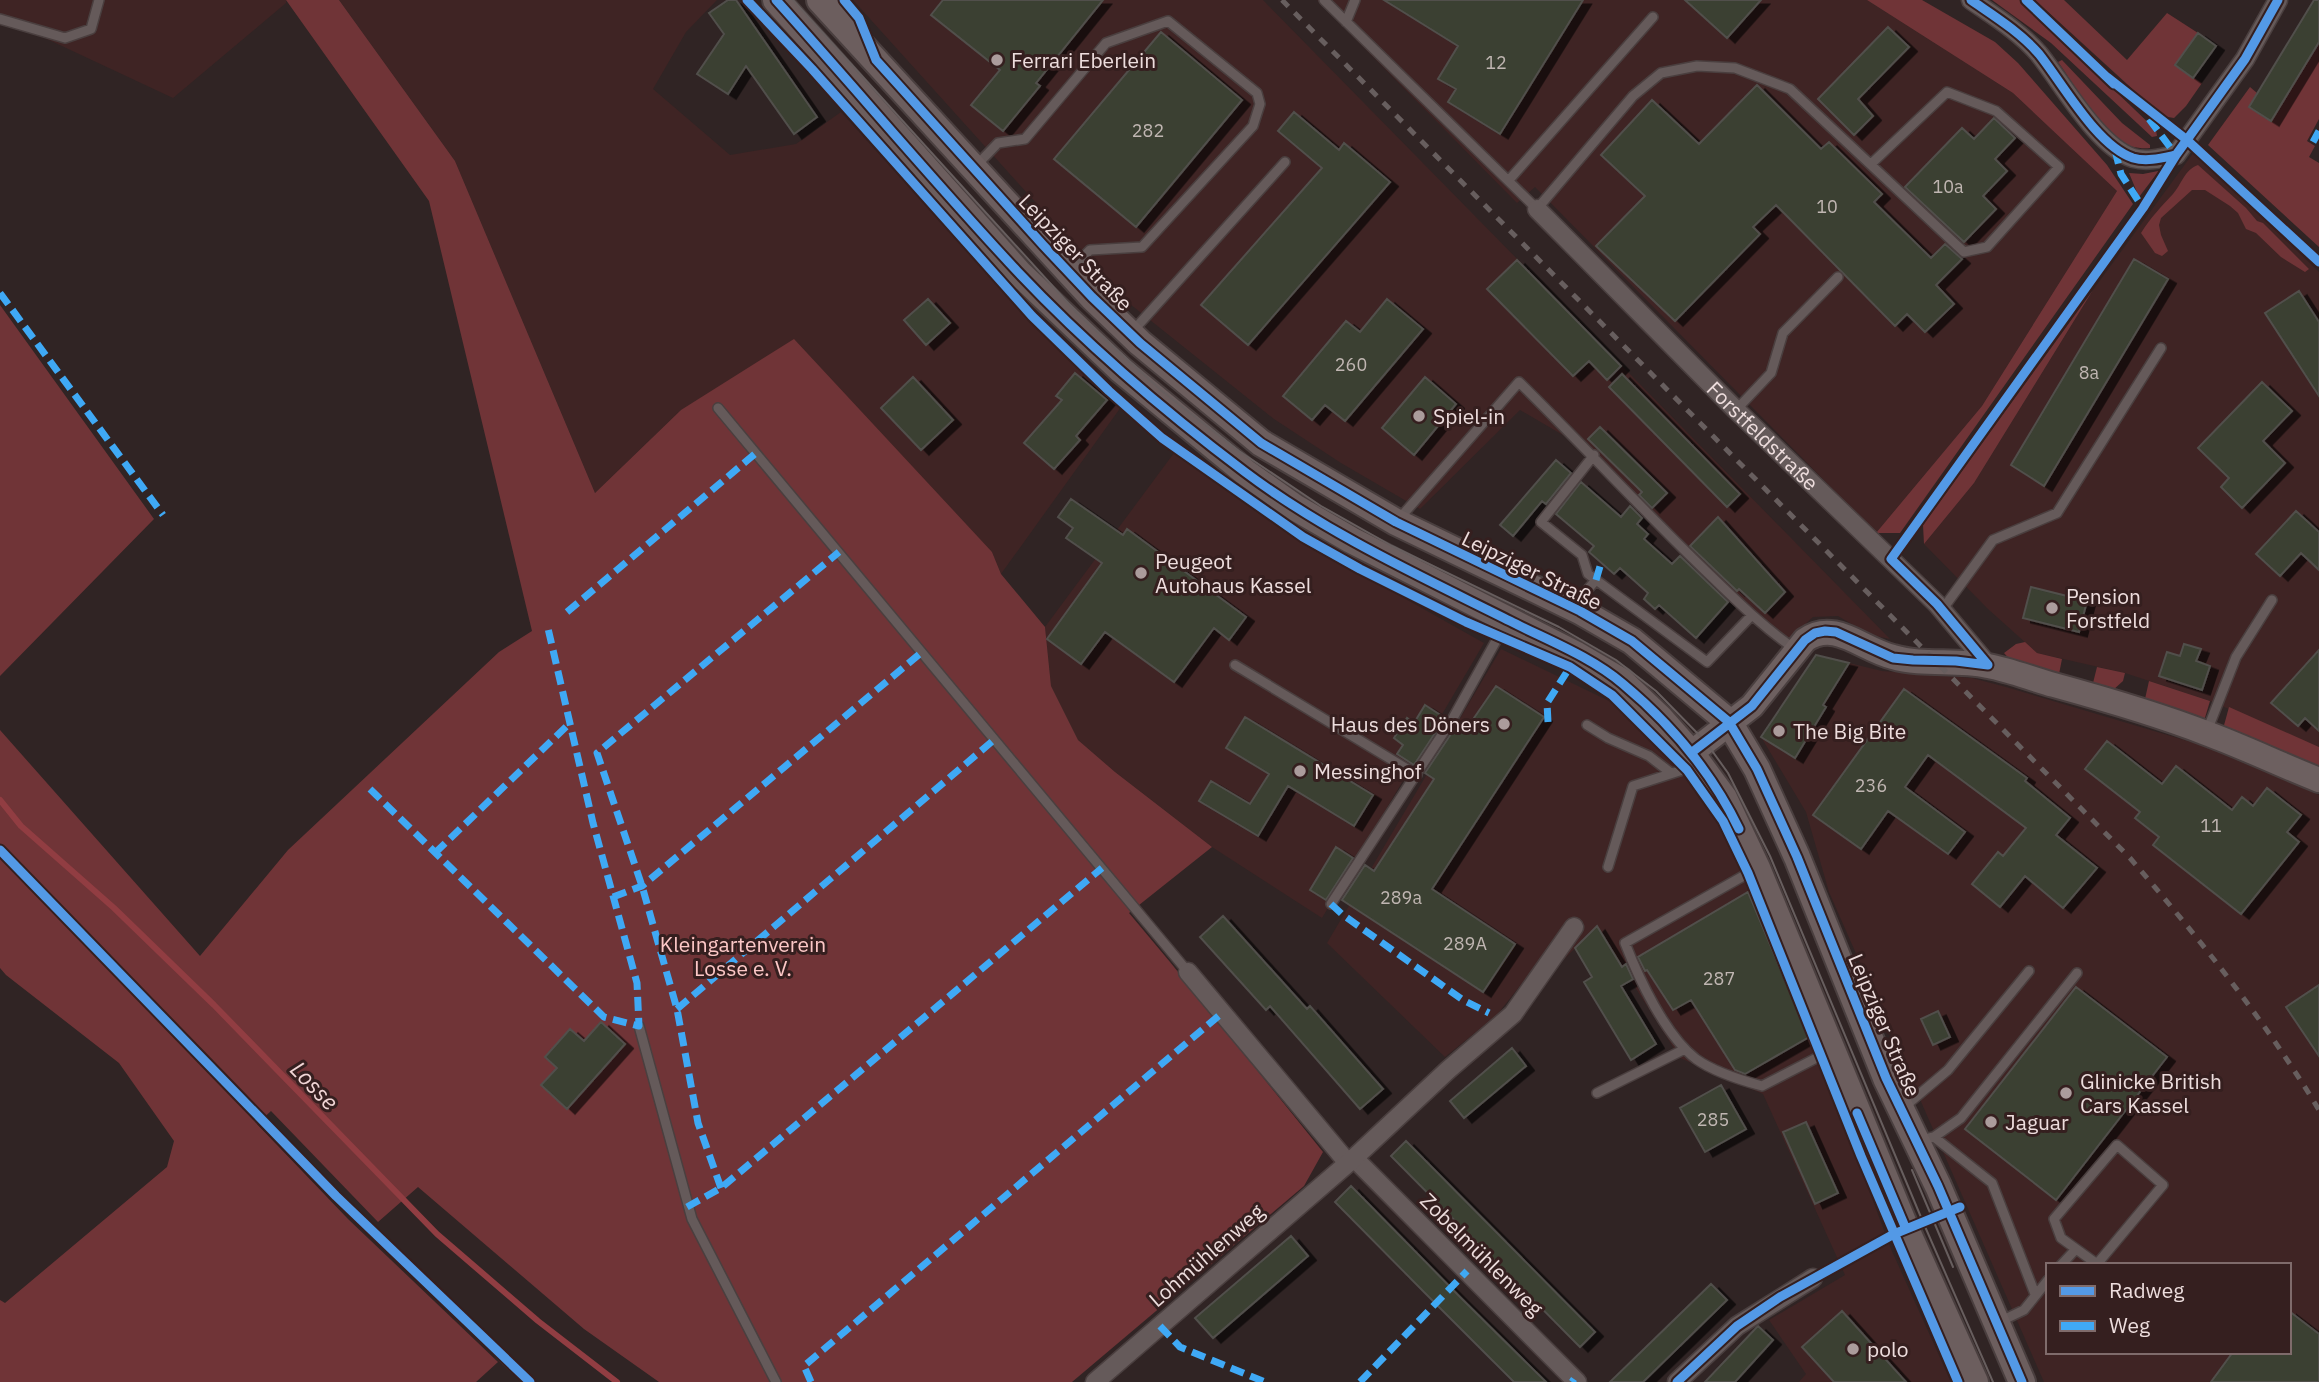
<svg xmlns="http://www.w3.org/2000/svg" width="2319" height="1382" viewBox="0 0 2319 1382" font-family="'IBM Plex Sans',sans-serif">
	<defs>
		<filter id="shadow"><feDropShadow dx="8" dy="4.5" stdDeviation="0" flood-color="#0009"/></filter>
	</defs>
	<rect width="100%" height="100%" fill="#302424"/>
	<path fill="#3f2424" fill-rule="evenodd" d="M0 0H286V3L173 98 0 17Z
		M339 0H717L686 32 653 89 730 155 796 144 841 112 965 249 1121 407 1001 574 992 552 681 410 595 493 455 161Z
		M853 0H1263L1890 639 1870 635 1838 616 1813 617 1787 641 1677 550 1568 438 1520 410 1420 509 1341 463 1274 419 1120 296Z
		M1317 0H1867L2013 93 2117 191 1982 406 1876 533 1535 187 1517 203Z
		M2194 152 2319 272V747L2210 701 2125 673 2037 653 1988 609 1924 544 1974 483 2093 290Z
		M1174 453 1288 533 1484 643 1322 918 1212 847 1115 772 1078 740 1051 686 1045 627Z
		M1501 649 1632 712 1689 776 1732 843 1775 940 1891 1249 1951 1382H1799L1806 1374 1769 1320 1845 1275 1763 1094 1680 1058 1597 927 1564 959 1542 958 1496 1016 1445 1057 1327 943Z
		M1816 655 1882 671 1972 678 2006 687 2201 745 2319 795V1382H2044L1829 892 1806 812 1761 737ZM2048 1265H2289V1352H2048Z"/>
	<path fill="#703437" d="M286 0H339L455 161 595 493 681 410 794 339 992 552 1001 574 1045 627 1051 686 1078 740 1115 772 1212 847 1129 913 1170 962 1323 1152 1304 1186 1072 1382H659L584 1329 418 1187 378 1222 271 1111 257 1124 348 1219 498 1362 476 1382H0V1300L5 1303 167 1167 174 1141 119 1063 6 975 0 968V730L200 956 288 850 499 652 532 631 429 201Z
		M1867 0H1922L1995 42 2018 63 2107 165 2133 204 1900 533H1876L1982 406 2117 191 2013 93Z
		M1992 0H2020L2156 130 2157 136 2152 137 2051 43Z
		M2035 0H2064L2127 60 2167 13 2198 33 2175 65 2202 83 2186 106 2174 118 2162 116Z
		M2319 42V119L2307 141 2315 146 2309 157 2319 163V247L2208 145 2250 87 2257 93 2249 107 2270 120Z
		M2062 60 2122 123 2150 145V148C2141 149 2127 147 2119 141 2098 126 2074 84 2058 62Z
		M2198 165 2246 208 2257 221 2263 223 2309 269 2305 272 2281 257 2256 233 2246 229 2238 213 2230 206 2205 190H2192L2161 218 2159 225 2161 235 2168 251 2162 256 2155 253 2141 233C2151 217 2161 207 2173 194 2182 184 2184 170 2198 165Z
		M2158 171V172L2139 197 2129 173 2143 174Z
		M2093 290 1974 483 1924 544 1923 525Z
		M0 305 154 519 0 676Z
		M2025 642 2037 653 2062 659 2059 674 2013 663 2004 653 2016 644Z
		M2097 667 2125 673 2123 681 2113 690 2093 683Z
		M2149 681 2210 701 2204 721 2145 699Z
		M2229 707 2319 747V769L2223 729Z"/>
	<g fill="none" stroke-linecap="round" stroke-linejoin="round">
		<path stroke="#913d42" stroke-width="6" d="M0 800 21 826 114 908 214 1005 437 1234 538 1321 617 1382"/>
	</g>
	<path fill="#3a3f31" stroke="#514f4b" stroke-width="2" filter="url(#shadow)" d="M728 0H736L817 117 794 134 746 66 728 94 697 74 724 34 709 13Z
		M943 0H1103L1036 83 1040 86 1003 131 971 105 1000 70 931 15Z
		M1384 0H1583L1500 134 1448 102 1456 89 1438 79 1458 46Z
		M1685 0H1761L1727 38Z
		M2314 0H2319V42L2271 121 2249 107Z
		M1888 27 1909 47 1858 99 1873 116 1854 135 1818 99Z
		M1161 32 1242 100 1136 227 1054 159Z
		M2198 33 2216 46 2193 78 2175 65Z
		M1757 85 1821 149 1829 142 1882 194 1874 202 1931 258 1945 244 1962 259 1936 285 1954 304 1925 332 1907 314 1895 326 1776 205 1753 227 1760 234 1675 321 1596 246 1645 196 1601 155 1652 100 1699 144Z
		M1294 112 1339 150 1344 143 1390 182 1248 345 1201 305 1322 168 1278 131Z
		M1994 118 2015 138 1995 159 2007 171 1983 196 1996 209 1964 242 1905 187 1962 128 1974 139Z
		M2134 259 2168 279 2044 486 2011 465Z
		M1517 260 1621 366 1607 380 1589 361 1573 376 1487 289Z
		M2299 291 2319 322V396L2265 313Z
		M928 299 950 323 926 345 904 320Z
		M1387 299 1423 329 1345 421 1325 405 1312 420 1283 396 1346 321 1360 332Z
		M1075 373 1107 400 1076 436 1080 440 1054 469 1024 443 1062 400 1056 396Z
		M1622 374 1740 494 1727 507 1609 387Z
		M913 377 953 420 921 450 881 408Z
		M1425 377 1456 404 1414 455 1382 428Z
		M2262 382 2292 411 2263 441 2285 463 2242 508 2221 487 2229 478 2198 448Z
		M1600 427 1667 493 1652 508 1639 495 1642 492 1588 439Z
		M1556 460 1571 473 1546 504 1542 501 1513 536 1500 525Z
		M1581 482 1621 517 1630 506 1642 518 1637 524 1648 534 1644 539 1672 564 1680 556 1728 602 1696 638 1659 605 1655 609 1644 599 1648 593 1620 568 1614 574 1589 552 1594 546 1556 514Z
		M1071 499 1123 535 1127 529 1246 617 1229 640 1214 628 1174 682 1105 632 1081 664 1047 639 1102 563 1066 538 1073 528 1058 517Z
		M2296 511 2319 532V570L2301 553 2280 576 2256 554Z
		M1718 517 1785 592 1765 613 1739 589 1737 591 1690 546Z
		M2031 587 2087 601 2079 632 2023 618Z
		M2184 644 2201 649 2196 661 2210 666 2202 690 2159 676 2167 652 2180 656Z
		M2319 650V731L2305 718 2298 726 2271 703Z
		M1816 655 1849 663 1823 705 1826 707 1795 758 1761 737Z
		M1496 686 1544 717 1432 889 1515 944 1483 992 1342 900 1365 865 1374 871 1434 779 1425 773 1457 725 1465 731Z
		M1904 689 2027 778 2025 781 2070 818 2056 835 2097 868 2063 908 2025 876 2000 907 1972 884 1998 852 2003 856 2026 828 1928 755 1905 787 1965 832 1948 854 1888 811 1861 849 1813 815Z
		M1425 705 1445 718 1414 765 1397 754 1403 745 1394 738 1407 718 1414 723Z
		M1245 717 1373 795 1354 826 1288 786 1258 836 1199 801 1211 781 1250 804 1269 774 1226 748Z
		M2107 741 2162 784 2176 766 2232 810 2242 797 2253 806 2267 788 2301 815 2287 832 2299 842 2241 914 2153 845 2159 837 2135 818 2140 812 2085 769Z
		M1336 847 1353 858 1326 900 1310 890Z
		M1748 892 1809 1037 1745 1074 1735 1070 1691 1000 1673 1010 1647 970 1645 971 1638 957Z
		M1223 916 1307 1009 1310 1006 1383 1089 1360 1109 1270 1006 1266 1010 1200 937Z
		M1597 926 1622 967 1626 964 1633 979 1621 986 1656 1044 1631 1060 1584 982 1592 977 1575 948Z
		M2319 985V1056L2286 1007Z
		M2076 987 2167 1057 2056 1200 1965 1129Z
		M1938 1011 1950 1037 1933 1045 1921 1019Z
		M601 1022 625 1044 567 1109 541 1085 557 1068 545 1057 570 1029 584 1041Z
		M1512 1048 1526 1066 1464 1118 1450 1101Z
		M1721 1085 1746 1129 1705 1152 1680 1108Z
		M1806 1122 1838 1193 1815 1204 1783 1132Z
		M1406 1141 1595 1332 1580 1347 1391 1156Z
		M1351 1186 1460 1297 1546 1382H1514L1424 1292 1335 1202Z
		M1291 1236 1308 1256 1213 1338 1195 1318Z
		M1711 1284 1727 1300 1643 1382H1610Z
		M1842 1311 1906 1382H1834L1802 1347Z
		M2289 1311 2319 1334V1382H2211L2233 1352H2289Z
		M1758 1326 1773 1340 1735 1382H1705Z"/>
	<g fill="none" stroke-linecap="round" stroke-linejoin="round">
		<defs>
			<path id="lane" d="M1324 0 1537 209 1633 96 1661 73 1697 66 1735 68 1790 89 1964 252 1987 247 2059 167 1996 111 1947 92 1871 164
				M0 19 65 38 91 29 99 0
				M1346 22 1355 0
				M975 167 998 143 1025 139 1106 43 1168 21 1257 93 1260 104 1253 126 1142 247 1090 250 1071 269
				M1509 180 1653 17
				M1132 332 1285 162
				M718 408 1188 972
				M1736 410 1771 373 1783 333 1838 277
				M1594 455 1541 522 1582 555 1588 574 1707 662 1752 615
				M1399 519 1519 382C1584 446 1645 513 1711 576 1738 602 1764 628 1795 649
				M1574 605 1596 580
				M1942 610 1993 540 2057 513 2161 348
				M1235 665 1417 775
				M1587 725 1608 738 1649 756 1671 773
				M2207 731 2236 657 2272 600
				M1608 867 1633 786 1698 765
				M1754 870 1625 943C1639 979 1665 1035 1696 1059 1714 1072 1740 1080 1762 1086L1830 1051
				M1331 904 1453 718 1506 623
				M639 1026 692 1219 776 1382
				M1597 1093 1685 1049
				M1903 1108 1948 1070 2029 971
				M1934 1137 1961 1118 2077 973
				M1929 1138 1934 1137 1992 1183 2035 1294
				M2117 1145 2163 1185 2097 1264 2061 1238 2054 1219Z
				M2061 1265 2076 1249
				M1999 1322 2024 1310 2048 1280
				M500 1354 530 1382"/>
			<g id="street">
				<path d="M1971 0C1994 16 2020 32 2039 54 2063 84 2097 146 2133 158 2147 162 2162 158 2176 155L2245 59 2278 0"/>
				<path id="s1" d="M1537 209 1736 410 1937 604 1988 665"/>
				<path d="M1188 972 1348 1163"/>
				<path d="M1354 1158 1577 1382"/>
				<path d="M1095 1382 1354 1158 1448 1070 1513 1014 1574 927"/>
				<path d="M1677 1382 1737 1326 1813 1278"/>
			</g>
			<path id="secondary" d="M1691 753 1752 706 1805 640C1835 619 1861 649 1893 657 1923 666 1956 659 1988 666 2010 670 2032 679 2054 685 2105 699 2157 714 2206 733 2244 747 2281 765 2319 780"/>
			<path id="primary" d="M776 0 1019 273 1121 370 1245 472 1296 508 1351 540 1575 654 1621 681 1661 719 1691 753 1724 798 1757 868 1906 1229 1975 1382
				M820 0 1092 297 1140 343 1261 443 1396 522 1580 611 1632 641 1729 722 1757 769 1797 857 1886 1078 1938 1186 2022 1382"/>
		</defs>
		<use href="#lane" stroke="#4a3f3f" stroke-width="12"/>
		<use href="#street" stroke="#4a3f3f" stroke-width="21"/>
		<use href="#secondary" stroke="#4a3f3f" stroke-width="28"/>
		<use href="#primary" stroke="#4a3f3f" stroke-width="30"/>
		<use href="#lane" stroke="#655a5a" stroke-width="9"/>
		<use href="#street" stroke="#655a5a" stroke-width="18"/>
		<use href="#secondary" stroke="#6d6060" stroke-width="24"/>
		<use href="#primary" stroke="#6c5e5e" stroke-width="26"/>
		<path stroke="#675e5e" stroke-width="2" d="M793 0 1078 314 1162 391 1239 451 1321 506 1392 546 1559 627 1616 660 1656 691 1705 741 1728 773 1770 856 1923 1222 1993 1382
			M1912 1170 1953 1267"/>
		<path stroke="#675e5e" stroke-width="5" stroke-dasharray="9 9" stroke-linecap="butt" d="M1282 0 2130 858C2198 937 2265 1020 2319 1110"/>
		<path stroke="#3fa9f5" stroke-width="7" stroke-dasharray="14 7" stroke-linecap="butt" d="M2149 119 2176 155
			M2313 142 2319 131
			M2115 150 2121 174 2143 208
			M0 293 163 515
			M1596 580 1601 563
			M567 612 756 453
			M1548 722 1547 703 1570 667
			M370 789 604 1017 639 1026 637 983 593 823 547 624
			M435 853 570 723
			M613 897 642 886 922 652
			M1331 904 1343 915 1463 1000 1489 1013
			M677 1009 995 739
			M721 1188 698 1123 677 1009 642 886 597 753 839 552
			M687 1207 721 1188 1102 868
			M1160 1326 1180 1347 1265 1382
			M811 1382 804 1366 1222 1013
			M1360 1382 1467 1271
			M1572 1382 1574 1379"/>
		<defs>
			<path id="cycleway" d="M747 0 812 69 1032 316 1109 391 1162 438 1303 537 1360 569 1466 622 1570 667 1612 695 1687 770 1723 821 1748 873 1861 1156 1958 1382
				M776 0C857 90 935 183 1017 271 1084 342 1168 414 1245 472 1326 533 1420 576 1510 621 1547 640 1590 656 1623 684 1671 724 1712 773 1739 829
				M844 0 859 18 876 60 1043 245 1092 297 1140 343 1261 443 1396 522 1580 611 1632 641 1729 722 1757 769 1797 857 1886 1078 1938 1186 2022 1382
				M1971 0C1994 16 2020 32 2039 54 2063 84 2097 146 2133 158 2147 162 2162 158 2176 155
				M2026 0 2114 84
				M2107 77 2187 140 2319 262
				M1988 665 1937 604 1891 559 2143 208 2176 155 2245 59 2278 0
				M1691 753 1752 706 1805 640 1815 633 1825 631 1836 632 1893 658 1913 660 1956 661 1988 665
				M0 850 336 1196 530 1382
				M1857 1113 1906 1229
				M1677 1382 1737 1326 1780 1297 1894 1234 1960 1207"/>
		</defs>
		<use href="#cycleway" stroke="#351f1f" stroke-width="13"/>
		<use href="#cycleway" stroke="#5399e6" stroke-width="9"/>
	</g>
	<g fill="#ab9c9c" stroke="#351f1f" stroke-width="2.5">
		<circle cx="997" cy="60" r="7"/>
		<circle cx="1419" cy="416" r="7"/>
		<circle cx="1141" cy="573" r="7"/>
		<circle cx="2052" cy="608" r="7"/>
		<circle cx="1504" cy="724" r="7"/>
		<circle cx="1779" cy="731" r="7"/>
		<circle cx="1300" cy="771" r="7"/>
		<circle cx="2066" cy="1093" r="7"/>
		<circle cx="1991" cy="1122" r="7"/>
		<circle cx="1853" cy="1349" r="7"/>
	</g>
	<g text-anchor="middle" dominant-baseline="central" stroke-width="6" stroke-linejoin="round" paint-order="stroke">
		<g font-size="18" fill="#c0b6b2">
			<text x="1496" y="62">12</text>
			<text x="1148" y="130">282</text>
			<text x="1948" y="186">10a</text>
			<text x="1827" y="206">10</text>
			<text x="1351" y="364">260</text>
			<text x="2089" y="372">8a</text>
			<text x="1871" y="785">236</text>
			<text x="2211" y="825">11</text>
			<text x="1401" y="897">289a</text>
			<text x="1465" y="943">289A</text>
			<text x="1719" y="978">287</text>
			<text x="1713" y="1119">285</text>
		</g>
		<g font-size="21" fill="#eddddd" stroke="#351f1f" text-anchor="start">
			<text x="1011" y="60">Ferrari Eberlein</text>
			<text x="1433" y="416">Spiel-in</text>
			<text x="1155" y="561">Peugeot<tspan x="1155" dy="24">Autohaus Kassel</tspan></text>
			<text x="2066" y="596">Pension<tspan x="2066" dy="24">Forstfeld</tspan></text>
			<text x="1490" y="724" text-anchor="end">Haus des Döners</text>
			<text x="1793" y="731">The Big Bite</text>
			<text x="1314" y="771">Messinghof</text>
			<text x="2080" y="1081">Glinicke British<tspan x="2080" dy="24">Cars Kassel</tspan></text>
			<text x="2005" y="1122">Jaguar</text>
			<text x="1867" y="1349">polo</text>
		</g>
		<g font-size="21" fill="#eddddd" stroke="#351f1f">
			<text transform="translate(1076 252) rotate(46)">Leipziger Straße</text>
			<text stroke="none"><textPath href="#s1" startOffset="320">Forstfeldstraße</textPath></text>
			<text transform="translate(1532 570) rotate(26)">Leipziger Straße</text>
			<text transform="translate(1885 1025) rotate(67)">Leipziger Straße</text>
			<text transform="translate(1482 1254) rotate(45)">Zobelmühlenweg</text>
			<text transform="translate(1206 1255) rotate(-41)">Lohmühlenweg</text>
		</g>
		<g font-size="21" fill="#fcc7c6" stroke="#351f1f">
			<text x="743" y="944">Kleingartenverein<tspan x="743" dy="24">Losse e. V.</tspan></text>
		</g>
		<g font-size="23" font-style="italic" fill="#f1d6d6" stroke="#351f1f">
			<text transform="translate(315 1085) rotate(46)">Losse</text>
		</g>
	</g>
	<rect x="2046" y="1263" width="245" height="91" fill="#351f1f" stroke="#7f6b6b" stroke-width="2"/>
	<rect x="2060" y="1286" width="35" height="10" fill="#5399e6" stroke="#7f6b6b" stroke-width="2"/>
	<text x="2109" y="1298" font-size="21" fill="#eddddd">Radweg</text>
	<rect x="2060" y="1321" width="35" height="10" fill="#3fa9f5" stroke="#7f6b6b" stroke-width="2"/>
	<text x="2109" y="1333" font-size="21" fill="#eddddd">Weg</text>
</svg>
